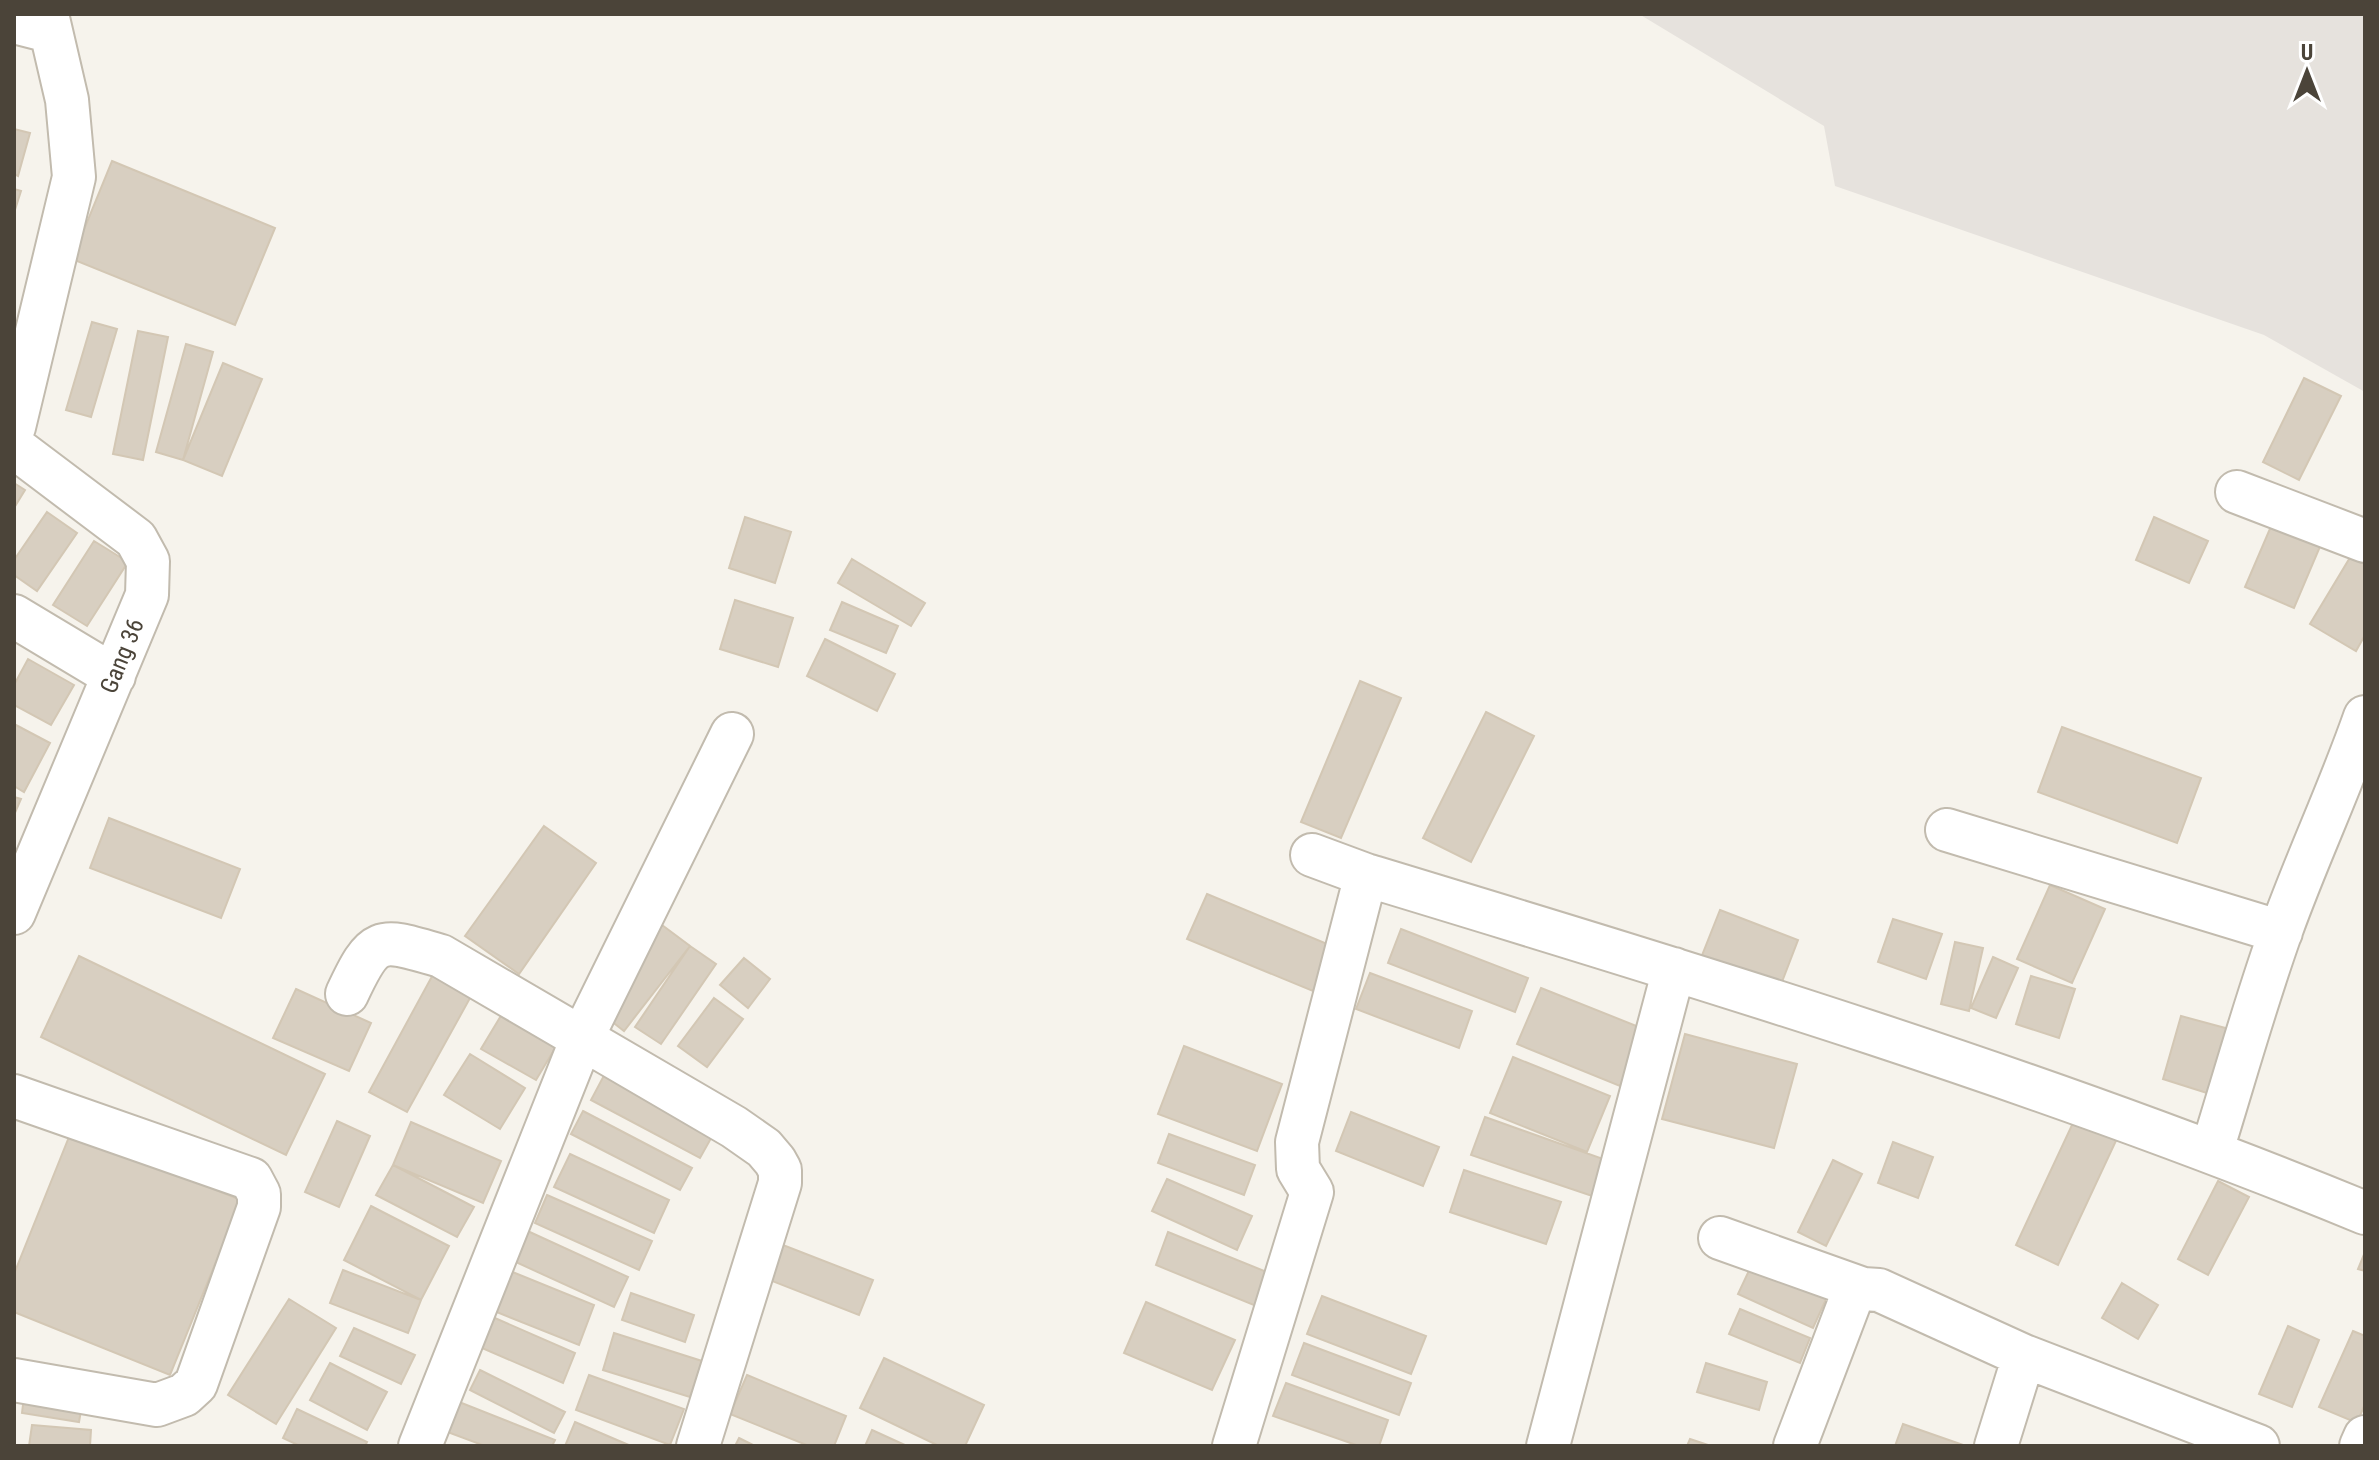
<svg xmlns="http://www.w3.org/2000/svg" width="2379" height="1460" viewBox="0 0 2379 1460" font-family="'Roboto Condensed',sans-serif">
	<rect width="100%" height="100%" fill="#f6f3ec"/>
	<path fill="#e6e2dd" d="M1639 14H2365V392L2264 335 1835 186 1824 126Z"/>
	<path fill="#d8cfc1" stroke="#d3c7b4" stroke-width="2" d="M14 129 30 133 18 176 14 174Z
		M112 161 275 228 235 325 72 259Z
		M14 189 21 191 14 213Z
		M92 322 117 329 91 417 66 410Z
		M138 331 168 337 143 460 113 454Z
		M186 344 213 352 183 460 156 452Z
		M223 363 262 379 222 476 183 460Z
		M2304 378 2341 396 2299 480 2263 462Z
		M14 483 25 490 14 508Z
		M2278 510 2327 530 2294 608 2245 587Z
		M47 512 77 533 37 591 14 575V560Z
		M745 517 791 532 775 583 729 568Z
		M2154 517 2208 541 2189 583 2136 560Z
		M94 541 128 562 87 626 53 605Z
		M2357 546 2365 551V635L2356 651 2310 624Z
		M852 559 925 603 911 626 838 583Z
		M735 600 793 618 778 667 720 649Z
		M842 602 898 626 886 653 830 630Z
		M825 639 895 674 877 711 807 676Z
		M28 659 74 685 51 725 14 705V685Z
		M1360 681 1401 698 1341 838 1301 822Z
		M1486 712 1534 736 1471 862 1423 838Z
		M14 724 50 743 24 792 14 786Z
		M2062 727 2201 778 2177 843 2038 792Z
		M14 797 21 799 14 815Z
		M109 818 240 869 221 918 90 868Z
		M544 826 596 863 519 974 465 936Z
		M2050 885 2105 909 2072 983 2017 959Z
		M1207 894 1332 946 1313 991 1187 939Z
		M1720 910 1798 940 1780 987 1701 958Z
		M1893 919 1942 934 1926 979 1878 962Z
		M662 925 690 946 624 1031 596 1009Z
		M1401 929 1528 978 1515 1012 1388 963Z
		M1955 942 1983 948 1969 1011 1941 1004Z
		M690 946 716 964 661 1044 635 1027Z
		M79 956 325 1074 286 1155 41 1037Z
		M1993 957 2018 968 1996 1018 1971 1008Z
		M744 958 770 979 748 1008 720 985Z
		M436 969 475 989 407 1112 369 1092Z
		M1370 973 1472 1011 1459 1048 1356 1009Z
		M2031 976 2075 989 2059 1038 2016 1024Z
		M1541 988 1644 1029 1620 1086 1517 1044Z
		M296 989 371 1023 349 1071 273 1038Z
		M714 998 743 1019 707 1067 678 1046Z
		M505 1009 560 1040 536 1080 481 1049Z
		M2181 1016 2229 1029 2210 1094 2163 1079Z
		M1685 1034 1797 1064 1774 1148 1662 1119Z
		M1184 1046 1282 1084 1257 1151 1158 1114Z
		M470 1054 525 1088 500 1129 444 1095Z
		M1513 1057 1610 1096 1587 1152 1490 1113Z
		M609 1066 719 1124 700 1158 591 1100Z
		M2079 1110 2121 1130 2058 1265 2016 1245Z
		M583 1111 692 1168 680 1190 571 1134Z
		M1351 1112 1439 1147 1423 1186 1336 1151Z
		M1485 1117 1620 1165 1607 1201 1471 1155Z
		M337 1121 370 1136 339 1207 305 1192Z
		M411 1122 501 1161 483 1203 393 1165Z
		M71 1132 241 1200 170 1375 14 1312V1274Z
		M1169 1134 1255 1165 1244 1195 1158 1163Z
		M1893 1142 1933 1157 1918 1198 1878 1183Z
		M570 1154 669 1200 654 1233 554 1187Z
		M1833 1160 1862 1174 1826 1246 1798 1232Z
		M393 1165 474 1207 457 1237 376 1195Z
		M1464 1170 1561 1202 1546 1244 1450 1212Z
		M1167 1179 1252 1216 1237 1250 1152 1211Z
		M2218 1181 2249 1197 2208 1275 2178 1259Z
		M547 1195 652 1241 639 1270 535 1223Z
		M371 1206 449 1246 421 1300 344 1260Z
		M521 1228 628 1277 614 1307 507 1258Z
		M1168 1232 1279 1277 1266 1310 1156 1265Z
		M770 1240 873 1280 859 1315 757 1275Z
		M2365 1252V1271L2358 1269Z
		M1754 1260 1828 1295 1813 1328 1738 1294Z
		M343 1270 421 1300 408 1333 330 1303Z
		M510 1271 594 1305 579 1345 494 1311Z
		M2122 1283 2158 1305 2138 1339 2102 1318Z
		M631 1293 694 1315 685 1342 622 1320Z
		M1322 1296 1426 1336 1411 1374 1307 1334Z
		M289 1299 336 1328 276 1424 228 1395Z
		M1146 1302 1235 1340 1212 1390 1124 1353Z
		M1740 1309 1810 1338 1800 1363 1729 1334Z
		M488 1315 575 1353 563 1383 475 1345Z
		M2288 1326 2319 1340 2292 1407 2259 1394Z
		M354 1328 415 1355 401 1384 340 1356Z
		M2353 1331 2365 1336V1404L2357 1423 2319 1407Z
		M614 1333 702 1361 690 1397 603 1370Z
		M1304 1343 1411 1383 1399 1415 1292 1375Z
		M884 1358 984 1405 965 1446H939L860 1408Z
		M330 1363 387 1392 367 1430 310 1400Z
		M1706 1363 1767 1382 1759 1410 1697 1392Z
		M480 1370 565 1412 554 1433 470 1390Z
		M589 1375 684 1409 670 1445 576 1410Z
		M747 1375 846 1416 834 1446H809L730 1414Z
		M1286 1383 1388 1420 1379 1446H1359L1273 1416Z
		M25 1389 83 1399 79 1422 22 1413Z
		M454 1400 555 1440 552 1446H485L442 1430Z
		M297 1409 367 1442 365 1446H300L283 1438Z
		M575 1422 631 1446H565Z
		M1903 1424 1966 1446H1895Z
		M32 1425 91 1430 90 1446H29Z
		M872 1430 907 1446H865Z
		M739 1438 755 1446H735Z
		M1690 1439 1711 1446H1687Z"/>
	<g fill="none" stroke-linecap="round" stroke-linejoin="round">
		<defs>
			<path id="street" d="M14 22 49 31
				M14 427 74 177 67 100 47 14
				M14 447 136 539 148 561 147 595 14 913
				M2237 492 2365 541
				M14 616 114 676
				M1947 830 2281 932
				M1312 855 1366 875C1702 977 2039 1079 2365 1213
				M347 994C375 934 379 938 441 956L734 1127 764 1148 775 1161 780 1170V1183L698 1446
				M14 1096 251 1179 259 1194V1207L196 1384 184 1395 157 1405 14 1380
				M2212 1150C2235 1076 2256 1000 2282 928 2308 856 2340 789 2365 717
				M1720 1238 1863 1289
				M420 1446 583 1036 732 734
				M1234 1446 1312 1192 1298 1169 1297 1142 1366 875
				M1548 1446 1674 969
				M1795 1446 1852 1296 1863 1289 1879 1290 2024 1356 2258 1446
				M1996 1446 2024 1356
				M2361 1446 2365 1437"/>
		</defs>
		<use href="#street" stroke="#c2bbae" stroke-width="46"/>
		<use href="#street" stroke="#fff" stroke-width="42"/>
	</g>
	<g text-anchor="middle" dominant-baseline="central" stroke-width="7" stroke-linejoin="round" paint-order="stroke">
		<g font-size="24" fill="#4b4439" stroke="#fff">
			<text transform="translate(122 656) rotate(-68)">Gang 36</text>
		</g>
	</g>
	<rect width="2379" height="1460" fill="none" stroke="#4b4439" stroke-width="32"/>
	<g transform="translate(2307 72)" stroke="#ffffff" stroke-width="6" paint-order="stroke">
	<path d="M0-6L14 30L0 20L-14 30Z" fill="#4b4439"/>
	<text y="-12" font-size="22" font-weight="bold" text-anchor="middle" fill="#4b4439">U</text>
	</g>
</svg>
